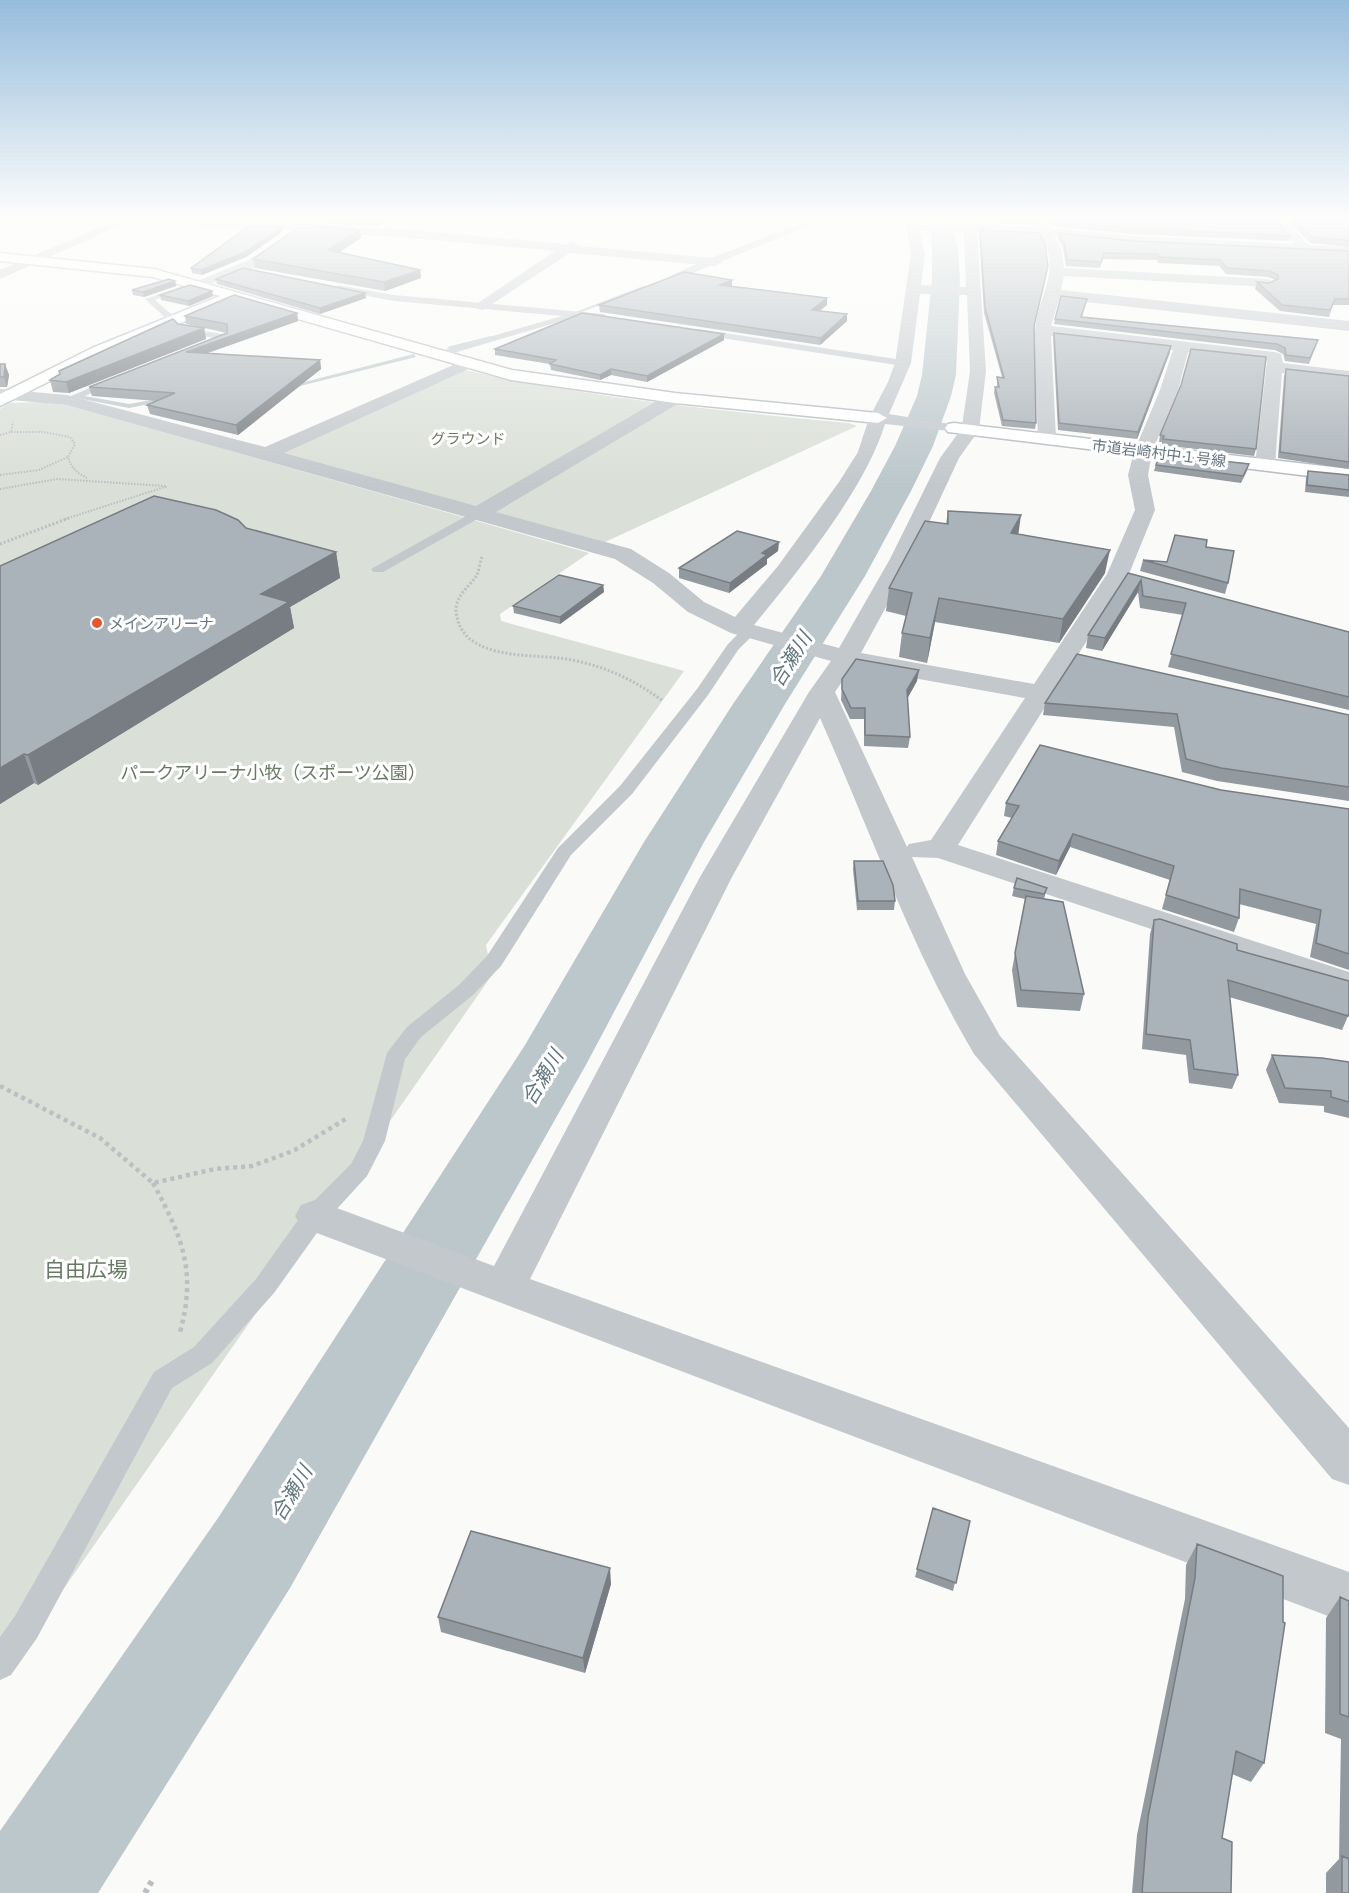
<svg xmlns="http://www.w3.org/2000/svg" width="1349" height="1893" viewBox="0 0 1349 1893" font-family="Mulish,'Noto Sans JP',sans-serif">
	<rect width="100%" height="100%" fill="#fafaf8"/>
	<path fill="#dadfd7" d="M464 370C591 398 719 411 849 423L857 426 605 542 279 453Z
		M39 402 74 406 589 553 500 614 501 621 684 671 486 945 492 975 0 1680V409L9 403Z"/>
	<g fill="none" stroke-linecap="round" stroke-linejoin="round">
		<path fill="#bbc7cb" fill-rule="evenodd" d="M134 220 189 223 187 224Z
			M811 220H815L672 278 668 277 703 261Z
			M643 286 647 287 569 317 565 316Z
			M491 336 493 338 450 349 447 347Z
			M414 354 416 357 292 388 289 386Z
			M79 395 129 404 169 397 172 399 129 408 77 398V396Z"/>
		<path fill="#bbc7cb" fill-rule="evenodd" d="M927 220H951L958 248 960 280 956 375 951 396 933 446 911 491 865 576 785 704 704 842 587 1063 290 1588 98 1893H0V1831L218 1518 525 1045 644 842 733 704 821 576 871 491 895 446 917 396 922 375 932 280V248Z"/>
		<defs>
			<path id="secondary" d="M0 253 154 269 512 370 675 393 878 413 887 418 878 423 675 403 511 380 235 301 104 354 0 406V394L92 348 220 296 153 277 0 261Z
				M954 423 1349 469V481L948 432 945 428 948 424Z"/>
		</defs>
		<use href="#secondary" stroke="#b3babf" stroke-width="3"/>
		<path stroke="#bbbfc2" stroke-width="2" stroke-dasharray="1.5 1.5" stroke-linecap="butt" d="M11 432H43L70 437 75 444 68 457C71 468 77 473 87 478
			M0 435 11 432 13 422
			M0 475 39 470 68 457
			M0 489 57 479 165 486
			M65 519 168 486"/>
		<path stroke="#bbbfc2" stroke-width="3" stroke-dasharray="2 2" stroke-linecap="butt" d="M0 544 69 518
			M482 557C480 562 479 570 477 575 470 586 456 595 456 610 459 659 524 654 558 658 571 659 586 663 599 667 623 675 642 686 663 701"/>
		<path stroke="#bbbfc2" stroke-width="4.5" stroke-dasharray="4 4" stroke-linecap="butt" d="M0 1086 100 1138 153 1183 215 1169 252 1166 293 1151 349 1117
			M153 1183C182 1237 197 1271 180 1332"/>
		<path stroke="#bbbfc2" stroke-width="6" stroke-dasharray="4.5 4.5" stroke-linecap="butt" d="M145 1893 153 1879"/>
		<path fill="#c3c8cc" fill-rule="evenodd" d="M814 220H823L666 284 659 282Z
			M194 282 201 284 155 300 187 328 228 335V339L203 346V342L214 338 181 332 145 299Z
			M338 285 394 295 604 314 608 317 604 320 575 317 437 358 432 355 434 353 562 316 394 301 335 290Z
			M698 329 903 360 908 363 903 366 695 334V330Z
			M110 379 119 381 71 402 62 400Z
			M479 509 485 513 483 516 383 572H373L371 569Z
			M749 627 754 628V634L738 650 708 695 632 794 571 855 501 966 473 995 421 1037 405 1059 385 1141 367 1176 324 1223 274 1293 212 1363 172 1388 37 1638 11 1675 0 1680V1637L15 1616 154 1372 194 1347 256 1279 306 1209 351 1164 363 1141 387 1053 407 1027 459 985 487 956 558 848 620 786 697 689 728 644 744 628Z"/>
		<path fill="#c3c8cc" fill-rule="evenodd" d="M117 220H132L0 279V270Z
			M170 220H232L400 229 565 244 573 241 579 246 715 258 722 262 715 266 570 253 483 310 478 309 476 306 478 303 555 251 400 237 176 224Z
			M905 220 1037 227 1039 220H1052L1049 228 1133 236 1294 244 1273 220H1285L1309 245 1349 247V255L1133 244 1054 236 1061 248 1064 268 1268 279 1275 283 1268 287 1064 276 1061 290 1349 321V331L1059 299 1051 326 1275 352 1281 354 1283 363 1349 371V381L1282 373 1275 465 1265 471 1255 465 1267 361 1188 352 1178 390 1152 452 1148 475 1155 510 1129 574 958 845 1349 972V995L938 858 912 857 965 974 1000 1036 1349 1428V1485L1332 1479 974 1054C911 948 870 830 820 718L732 877 530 1279 1349 1572V1624L301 1227 295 1216 301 1205 315 1200 494 1266 700 877 809 692 831 661 731 633 688 612 653 583 615 559 67 405 0 399V389L67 395 265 447 467 359 475 364 473 367 284 453 476 506 669 394H681L684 398 681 402 496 512 631 549 669 573 704 602 735 617 778 566 839 482 858 452 869 418 888 382 895 363 911 254ZM919 230 964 232 966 287 921 285 925 254ZM977 232 1040 235C1064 269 1037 296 1035 332 1034 367 1037 403 1038 438L1040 442 1047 444 1056 438 1051 336 1173 350 1160 390 1134 452 1128 475 1135 510 1107 574 1034 684 861 653 912 559 959 458 979 430 986 371ZM920 294 967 295 970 371 962 426 889 414 911 363ZM885 424 959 432 940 458 890 559 839 648 754 625C799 570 864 491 885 424ZM852 667 1025 698 931 840 909 844 907 847 835 692Z
			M291 233 297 237 295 240 259 266 202 287 197 288 190 284 249 260Z"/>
		<use href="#secondary" fill="#fff" fill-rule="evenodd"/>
	</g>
	<path fill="#929a9f" d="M266 220H386L378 226Z
		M975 220H1037L1035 225 976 222Z
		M1052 220H1276L1290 236 1289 241 1133 234 1052 226Z
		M1287 220H1349V247L1310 243Z
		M980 230 1034 328 1036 423 1035 429 1002 426 994 393 995 387H997V377H1002L984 313 979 234Z
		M282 232 246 257 202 275 192 273 191 268Z
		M1059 233 1134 241 1349 251V305H1333L1329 317 1280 311 1255 289 1257 282 1269 283 1275 280 1268 277 1226 274 1219 266 1158 263 1157 260 1103 259 1100 268 1066 266 1063 248 1058 239Z
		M361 238 339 252 420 270 421 278 385 291 255 268 253 259Z
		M216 279 366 298 320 314 217 284Z
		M732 280V286L827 298V305L819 311 847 314V321L820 345 600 312 599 305Z
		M175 281 176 286 144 297 133 295 132 290Z
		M160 295 213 296 189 306 161 300Z
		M1087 299 1082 317 1318 340 1309 364 1285 361 1283 354 1275 350 1054 324 1055 319Z
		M297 313 298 321 208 353 320 360 321 369 238 435 150 414 147 405 157 401 92 396 89 387 227 333 186 324 185 316Z
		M204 328 206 339 69 393 53 392 50 380Z
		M1054 333 1170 352 1137 439 1058 430 1053 339Z
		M724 334V340L647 382 611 375 600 380 551 370 550 364 495 355V349Z
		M0 364H5L9 375 7 387H0Z
		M1286 369 1349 376V469L1278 458 1284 376Z
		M1160 435 1256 449 1254 456 1162 445V442H1159Z
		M1159 454 1249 464 1247 471 1241 483 1154 471Z
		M1308 471 1349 475V497L1305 492 1306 478Z
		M948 511 1018 534 1105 573 1059 643 935 622 927 663 899 657 902 633 906 616 886 611 889 588 946 524Z
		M246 528 336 552 340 578 290 607 294 628 38 785 34 783 0 804V566Z
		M1206 547 1228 583 1225 594 1140 571 1143 560 1167 562Z
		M778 551 767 559V564L729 593 679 578V568Z
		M1128 573 1349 632V710L1168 667 1183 615 1140 608 1138 592 1102 651 1086 648 1088 635Z
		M603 585 604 592 560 624 514 613 513 606Z
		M842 679 917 681 907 698 910 737 908 748 864 746V719H850L841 700Z
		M1045 703 1349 715V801L1217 781 1182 772 1174 727 1043 715Z
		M1221 790 1349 809V970L1310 957 1316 924 1239 904V918L1234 932 1162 909 1170 880 1070 847 1056 875 996 855 998 841 1012 818 1004 816 1006 803Z
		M854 861 895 901 894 910H857L853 869Z
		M1014 888H1047L1044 899 1084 994 1080 1011 1017 1007 1012 970 1025 899 1012 896Z
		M1154 920 1237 950 1348 1016 1342 1030 1229 997 1238 1075 1232 1089 1189 1083 1186 1055 1142 1049 1150 934Z
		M1272 1055 1349 1062V1118L1324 1112V1106L1279 1103 1266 1070Z
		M933 1508 970 1521 953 1591 915 1577Z
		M1197 1544 1264 1763 1251 1782 1232 1774 1222 1838 1231 1893H1132L1137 1835 1185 1599 1186 1565Z
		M611 1584 585 1673 441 1632 438 1617Z
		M1340 1597 1349 1601V1893H1326V1873L1339 1859 1341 1739 1325 1733 1326 1618Z"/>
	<path fill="#777d82" d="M377 220H386L378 226Z
		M282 227V232L246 257 202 275 201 270Z
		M360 230 361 238 329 259 328 250Z
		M420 270 421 278 385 291 384 282Z
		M732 280V286L720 285Z
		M175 281 176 286 144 297 143 292Z
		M212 291 213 296 189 306 188 301Z
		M365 293 366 298 320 314V308Z
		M827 298V305L812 317V310Z
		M297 313 298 321 187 360 186 352Z
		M847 314V321L820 345 821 338Z
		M204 328 206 339 69 393 66 382Z
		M724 334V340L647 382V376Z
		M1171 346 1170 352 1137 439 1138 432Z
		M320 360 321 369 238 435 236 425Z
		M5 364 9 375 7 387 4 377Z
		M611 369V375L600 380V375Z
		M1021 515 1018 537 1011 533Z
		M779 542 778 551 767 559V564L729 593 730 583 762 553Z
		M1110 550 1105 573 1059 643 1063 619Z
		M336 552 340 578 290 607 294 628 38 785 28 755 261 594Z
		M1141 580 1138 592 1102 651 1105 638Z
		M603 585 604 592 560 624V617Z
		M939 598 935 622 927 663 930 638Z
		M919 670 917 681 906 701 907 690Z
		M24 754 34 783 0 804V768Z
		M1073 834 1070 847 1056 875 1059 861Z
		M610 1568 611 1584 585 1673 583 1658Z"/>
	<path fill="#aab3b9" stroke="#777d82" stroke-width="1.5" d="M1053 220H1276L1290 236 1134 228 1053 221Z
		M1294 220H1349V241L1312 237Z
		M302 225 360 230 328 250 420 270 384 282 253 259Z
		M249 226 282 227 245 252 201 270 191 268Z
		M980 230 1039 233 1045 244 1048 266 1034 326 1036 423 1003 420 995 387H999L997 377 1004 378 985 307Z
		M1059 233 1134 241 1349 251V299H1335L1330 310 1282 305 1257 282 1269 283 1278 279V275L1270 271 1227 268 1220 260 1159 257 1158 254 1104 253 1101 262 1067 260 1064 242Z
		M243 268 365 293 320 308 216 279Z
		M684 272 732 280 720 285 827 298 812 310 847 314 821 338 599 305Z
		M169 279 175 281 143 292 132 290Z
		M190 285 212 291 188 301 160 295Z
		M234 295 297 313 186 352 320 360 236 425 147 405 175 393 89 387 227 333V324L185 316Z
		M1061 296 1087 299 1081 317 1318 340 1310 358 1286 355 1285 348 1277 344 1055 319Z
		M582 313 724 334 647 376 611 369 600 375 550 364 556 360 495 349Z
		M173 319 178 324 204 328 66 382 50 380 60 374 59 371Z
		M1054 333 1171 346 1138 432 1059 423Z
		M1191 349 1266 357 1256 449 1163 439 1164 436 1160 435 1181 385Z
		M0 364H5L4 377H0Z
		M1286 369 1349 376V462L1280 452Z
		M1159 454 1249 464 1243 476 1156 465Z
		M1308 471 1349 475V490L1307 485Z
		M154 496 216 510 238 520 246 528 336 552 261 594 289 602 28 755 24 754 0 768V566Z
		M948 511 1021 515 1011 533 1110 550 1063 619 939 598 930 638 902 633 912 593 889 588 925 521 948 524Z
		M737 531 779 542 762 553 767 555 730 583 679 568Z
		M1175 535 1207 540 1206 547 1234 551 1228 583 1143 560 1167 562Z
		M1128 573 1349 632V697L1171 654 1186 603 1143 596 1141 580 1105 638 1088 635Z
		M559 575 603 585 560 617 513 606Z
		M1077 654 1349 715V787L1221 768 1186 759 1177 714 1045 703Z
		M856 659 919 670 907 690 910 737 865 735V708H851L842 689V679Z
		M1040 745 1221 790 1349 809V954L1316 943 1321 910 1240 889 1239 918 1166 895 1174 866 1073 834 1059 861 998 841 1019 806 1006 803Z
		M854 861H883L893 885 895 901H858Z
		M1017 878 1047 888 1044 894 1014 888Z
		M1026 896 1063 902 1084 994 1021 990 1015 953Z
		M1160 919 1237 944V950L1349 981V1012L1348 1016 1228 980 1238 1075 1194 1069 1190 1040 1146 1034 1154 920Z
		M1272 1055 1322 1058 1349 1062V1102L1331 1097V1091L1285 1088Z
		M933 1508 970 1521 956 1583 917 1569Z
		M471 1531 610 1568 583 1658 438 1617Z
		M1197 1544 1283 1576V1622L1285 1623 1264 1763 1236 1751 1222 1838 1232 1842 1231 1893H1142L1148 1817 1195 1578Z
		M1340 1597 1349 1601V1717L1340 1714Z
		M1342 1856 1349 1859V1893H1342Z"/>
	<linearGradient id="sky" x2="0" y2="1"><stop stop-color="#96bcdc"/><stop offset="0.45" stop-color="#fdfdfc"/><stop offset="1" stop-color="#fdfdfc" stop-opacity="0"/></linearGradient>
	<rect width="1349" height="485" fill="url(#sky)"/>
	<circle fill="#e4572e" stroke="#fff" stroke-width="2" cx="97" cy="623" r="6"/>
	<g text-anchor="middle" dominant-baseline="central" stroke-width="6" stroke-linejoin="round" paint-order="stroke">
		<g font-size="15" fill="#687a64" stroke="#fff">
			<text x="468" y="438">グラウンド</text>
		</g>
		<g font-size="15" fill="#657683" stroke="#fff">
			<text transform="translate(1159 453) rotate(7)">市道岩崎村中１号線</text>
		</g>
		<g font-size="15" fill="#657683" stroke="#fff" text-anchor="start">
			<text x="109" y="623">メインアリーナ</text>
		</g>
		<g font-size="18" fill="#687a64" stroke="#fff">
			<text x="273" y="772">パークアリーナ小牧（スポーツ公園）</text>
		</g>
		<g font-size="20" font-style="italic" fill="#60757c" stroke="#fff">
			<text transform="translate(790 659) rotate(-58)">合瀬川</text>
			<text transform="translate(542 1077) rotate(-59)">合瀬川</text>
			<text transform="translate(291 1493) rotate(-59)">合瀬川</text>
		</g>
		<g font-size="21" fill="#687a64" stroke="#fff">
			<text x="86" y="1269">自由広場</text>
		</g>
	</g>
</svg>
